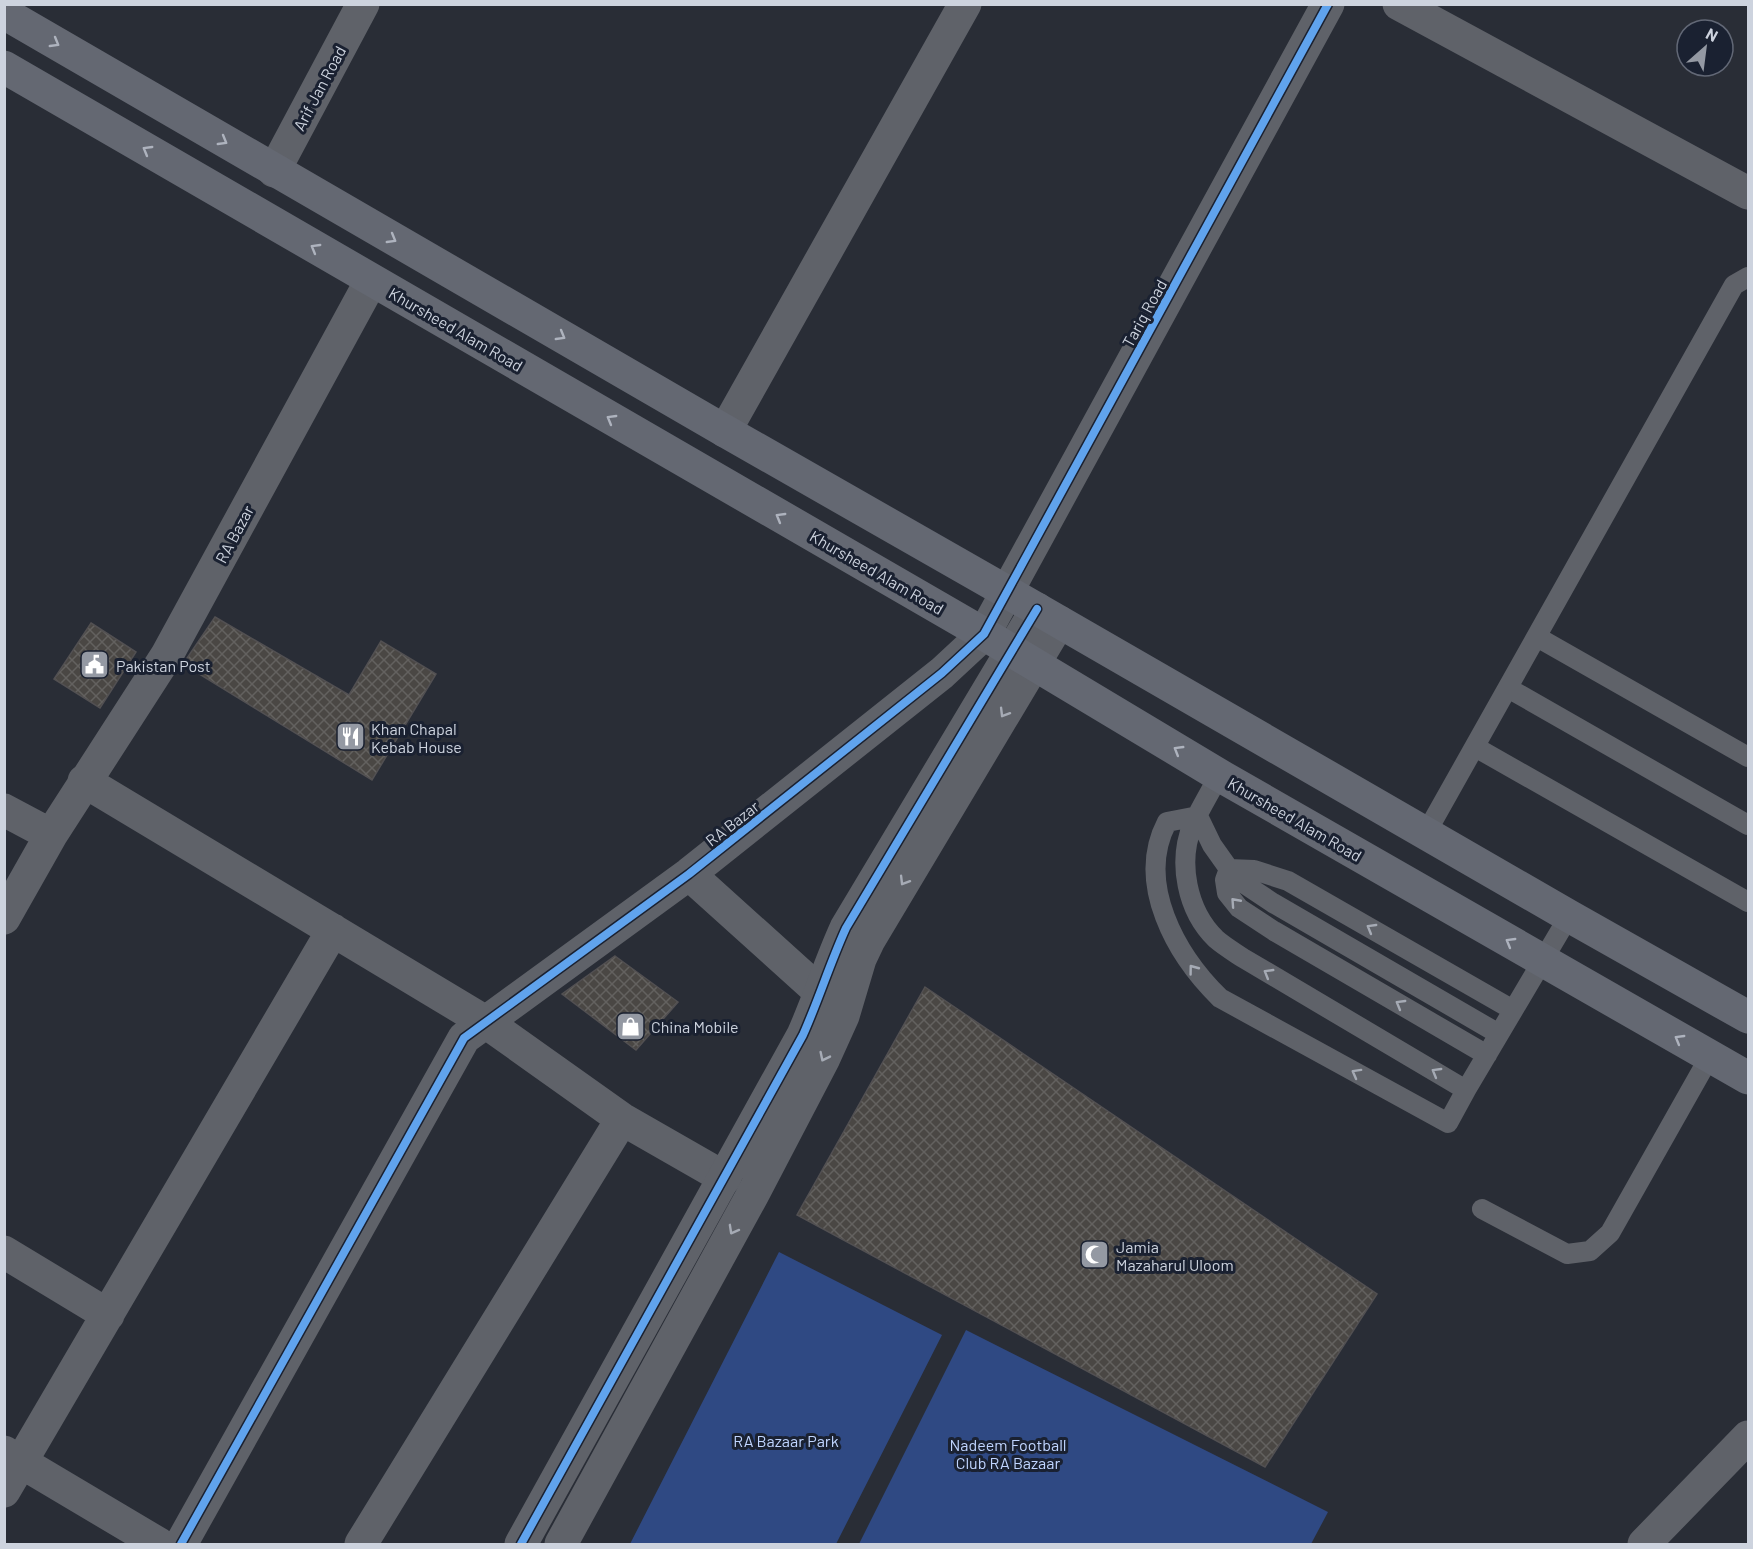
<svg xmlns="http://www.w3.org/2000/svg" width="1753" height="1549" viewBox="0 0 1753 1549" font-family="Barlow,sans-serif">
	<defs>
		<pattern id="building-cross-hatch" width="8" height="8" patternUnits="userSpaceOnUse" patternTransform="scale(1.5)"><rect width="8" height="8" fill="#4a4744"/><path d="M0 0l8 8M0 8l8-8" fill="none" stroke="#63615f"/></pattern>
	</defs>
	<rect width="100%" height="100%" fill="#292d36"/>
	<path fill="#2f4983" d="M779 1252 942 1335 836 1544H630Z
		M966 1330 1328 1512 1311 1544H859Z"/>
	<path fill="url(#building-cross-hatch)" stroke="#525052" stroke-width="1.5" d="M215 617 349 695 381 641 436 674 372 780 183 664Z
		M91 623 136 652 100 708 54 679Z
		M615 956 678 1002 636 1050 562 994Z
		M925 987 1377 1294 1265 1467 797 1215Z"/>
	<g fill="none" stroke-linecap="round" stroke-linejoin="round">
		<path stroke="#5f6269" stroke-width="20" d="M1537 637 1748 757
			M1508 688 1748 825
			M1475 747 1748 902
			M1219 775C1211 791 1201 807 1193 824 1177 862 1187 911 1216 939 1224 946 1234 952 1243 958L1466 1090 1569 916
			M1426 833 1734 285 1748 277
			M1229 869 1225 880 1227 893 1239 908 1274 931 1487 1055
			M1229 869 1254 870 1288 881 1513 1010
			M1466 1090 1448 1123 1220 998C1176 955 1135 883 1167 822L1198 816 1212 845 1229 869 1243 883 1273 903 1499 1034
			M1482 1209 1567 1254 1590 1251 1610 1233 1710 1056"/>
		<path stroke="#5f6269" stroke-width="33" d="M1399 4 1748 193
			M274 171 363 4
			M725 431 965 4
			M84 781 487 1023 622 1119 725 1178
			M4 810 51 835 4 918
			M51 835 167 655 371 281
			M689 874 821 993
			M4 1252 108 1315
			M4 1452 159 1544
			M4 1491 333 930
			M181 1544 464 1038 689 874 942 673 984 634 1328 4
			M361 1544 622 1119
			M1644 1544 1748 1437"/>
		<path stroke="#5f6269" stroke-width="33" d="M521 1544 803 1035C819 999 830 963 846 928L1037 609
			M561 1544 753 1194 824 1058 843 1016 860 959 869 940 1059 622"/>
		<path stroke="#646872" stroke-width="33" d="M4 13 725 431 1037 609 1569 916 1748 1017
			M4 67 984 634 1219 775 1748 1078"/>
		<defs>
			<path id="cycleway" d="M181 1544 464 1038 689 874 942 673 984 634 1328 4
				M521 1544 803 1035C819 999 830 963 846 928L1037 609"/>
		</defs>
		<use href="#cycleway" stroke="#1a2131" stroke-width="11"/>
		<use href="#cycleway" stroke="#60a3ed" stroke-width="8"/>
	</g>
	<defs><path id="oneway-chevron" d="M-2-3.5L2.5 0L-2 3.5" fill="none" stroke-width="1.6" stroke-linecap="round" stroke-linejoin="round" transform="scale(1.5)"/></defs>
	<g stroke="#aeb3be">
		<use href="#oneway-chevron" transform="translate(55 43) rotate(30)"/>
		<use href="#oneway-chevron" transform="translate(223 141) rotate(30)"/>
		<use href="#oneway-chevron" transform="translate(147 150) rotate(-150)"/>
		<use href="#oneway-chevron" transform="translate(392 239) rotate(30)"/>
		<use href="#oneway-chevron" transform="translate(315 248) rotate(-150)"/>
		<use href="#oneway-chevron" transform="translate(561 336) rotate(30)"/>
		<use href="#oneway-chevron" transform="translate(611 419) rotate(-150)"/>
		<use href="#oneway-chevron" transform="translate(780 517) rotate(-150)"/>
		<use href="#oneway-chevron" transform="translate(1178 750) rotate(-149)"/>
		<use href="#oneway-chevron" transform="translate(1510 942) rotate(-150)"/>
		<use href="#oneway-chevron" transform="translate(1679 1039) rotate(-150)"/>
	</g>
	<g stroke="#a6abb5">
		<use href="#oneway-chevron" transform="translate(1004 713) rotate(121)"/>
		<use href="#oneway-chevron" transform="translate(904 881) rotate(121)"/>
		<use href="#oneway-chevron" transform="translate(1235 902) rotate(-132)"/>
		<use href="#oneway-chevron" transform="translate(1371 928) rotate(-150)"/>
		<use href="#oneway-chevron" transform="translate(1193 969) rotate(-127)"/>
		<use href="#oneway-chevron" transform="translate(1268 973) rotate(-149)"/>
		<use href="#oneway-chevron" transform="translate(1400 1004) rotate(-150)"/>
		<use href="#oneway-chevron" transform="translate(824 1057) rotate(116)"/>
		<use href="#oneway-chevron" transform="translate(1436 1072) rotate(-150)"/>
		<use href="#oneway-chevron" transform="translate(1356 1073) rotate(-151)"/>
		<use href="#oneway-chevron" transform="translate(733 1230) rotate(119)"/>
	</g>
	<defs>
		<symbol id="civic-square" viewBox="-11 -11 22 22"><rect x="-9" y="-9" width="18" height="18" rx="4" fill="#9499a3" stroke="#1a2131"/><path d="M-.6-6.5H3V-4.5H.6V-3L4-1V1h2V6H-6V1h2V-1L-.6-3ZM-1.2 2.5V6h2.4V2.5Z" fill="#fff"/></symbol>
		<symbol id="restaurant-square" viewBox="-11 -11 22 22"><rect x="-9" y="-9" width="18" height="18" rx="4" fill="#9499a3" stroke="#1a2131"/><path d="M-5-6h1v4h1v-4h1v4h1v-4h1v5L-1.5 .5V6h-2V.5L-5-1ZM5-6V6H3V1.5H1.5Q1.5-4 5-6Z" fill="#fff"/></symbol>
		<symbol id="shop-square" viewBox="-11 -11 22 22"><rect x="-9" y="-9" width="18" height="18" rx="4" fill="#9499a3" stroke="#1a2131"/><path d="M-5-2.5h2.3a2.7 3.5 0 0 1 5.4 0H5L5.5 6h-11ZM-1.5-2.5h3a1.5 2.3 0 0 0-3 0Z" fill="#fff"/></symbol>
		<symbol id="mosque-square" viewBox="-11 -11 22 22"><rect x="-9" y="-9" width="18" height="18" rx="4" fill="#9499a3" stroke="#1a2131"/><path d="M3.5-4.9A6 6 0 1 0 3.5 4.9A5 5 0 1 1 3.5-4.9Z" fill="#fff"/></symbol>
	</defs>
	<g fill-rule="evenodd">
		<use href="#civic-square" x="78" y="648" width="33" height="33"/>
		<use href="#restaurant-square" x="334" y="720" width="33" height="33"/>
		<use href="#shop-square" x="614" y="1010" width="33" height="33"/>
		<use href="#mosque-square" x="1078" y="1238" width="33" height="33"/>
	</g>
	<g text-anchor="middle" dominant-baseline="central" stroke-width="6" stroke-linejoin="round" paint-order="stroke">
		<g font-size="16" fill="#cdd3de" stroke="#1a2131">
			<text transform="translate(319 88) rotate(-62)">Arif Jan Road</text>
			<text transform="translate(1144 313) rotate(-61)">Tariq Road</text>
			<text transform="translate(456 329) rotate(30)">Khursheed Alam Road</text>
			<text transform="translate(234 534) rotate(-62)">RA Bazar</text>
			<text transform="translate(877 572) rotate(30)">Khursheed Alam Road</text>
			<text transform="translate(1295 819) rotate(30)">Khursheed Alam Road</text>
			<text transform="translate(732 823) rotate(-38)">RA Bazar</text>
		</g>
		<g font-size="16" fill="#cdd3de" stroke="#1a2131" text-anchor="start">
			<text x="116" y="665">Pakistan Post</text>
			<text x="371" y="728">Khan Chapal<tspan x="371" dy="18">Kebab House</tspan></text>
			<text x="651" y="1026">China Mobile</text>
			<text x="1116" y="1246">Jamia<tspan x="1116" dy="18">Mazaharul Uloom</tspan></text>
		</g>
		<g font-size="16" fill="#c0d5ff" stroke="#1a2131">
			<text x="786" y="1440">RA Bazaar Park</text>
			<text x="1008" y="1444">Nadeem Football<tspan x="1008" dy="18">Club RA Bazaar</tspan></text>
		</g>
	</g>
	<rect width="1753" height="1549" fill="none" stroke="#cdd3de" stroke-width="12"/>
	<g transform="translate(1705 48) rotate(28)"><circle r="28" fill="#1a2131" stroke="#626876" stroke-width="1.5"/>
	<path d="M0-4.5L10 22L0 15L-10 22Z" fill="#9499a3"/>
	<text y="-9" font-size="16" font-weight="bold" text-anchor="middle" fill="#cdd3de">N</text>
	</g>
</svg>
